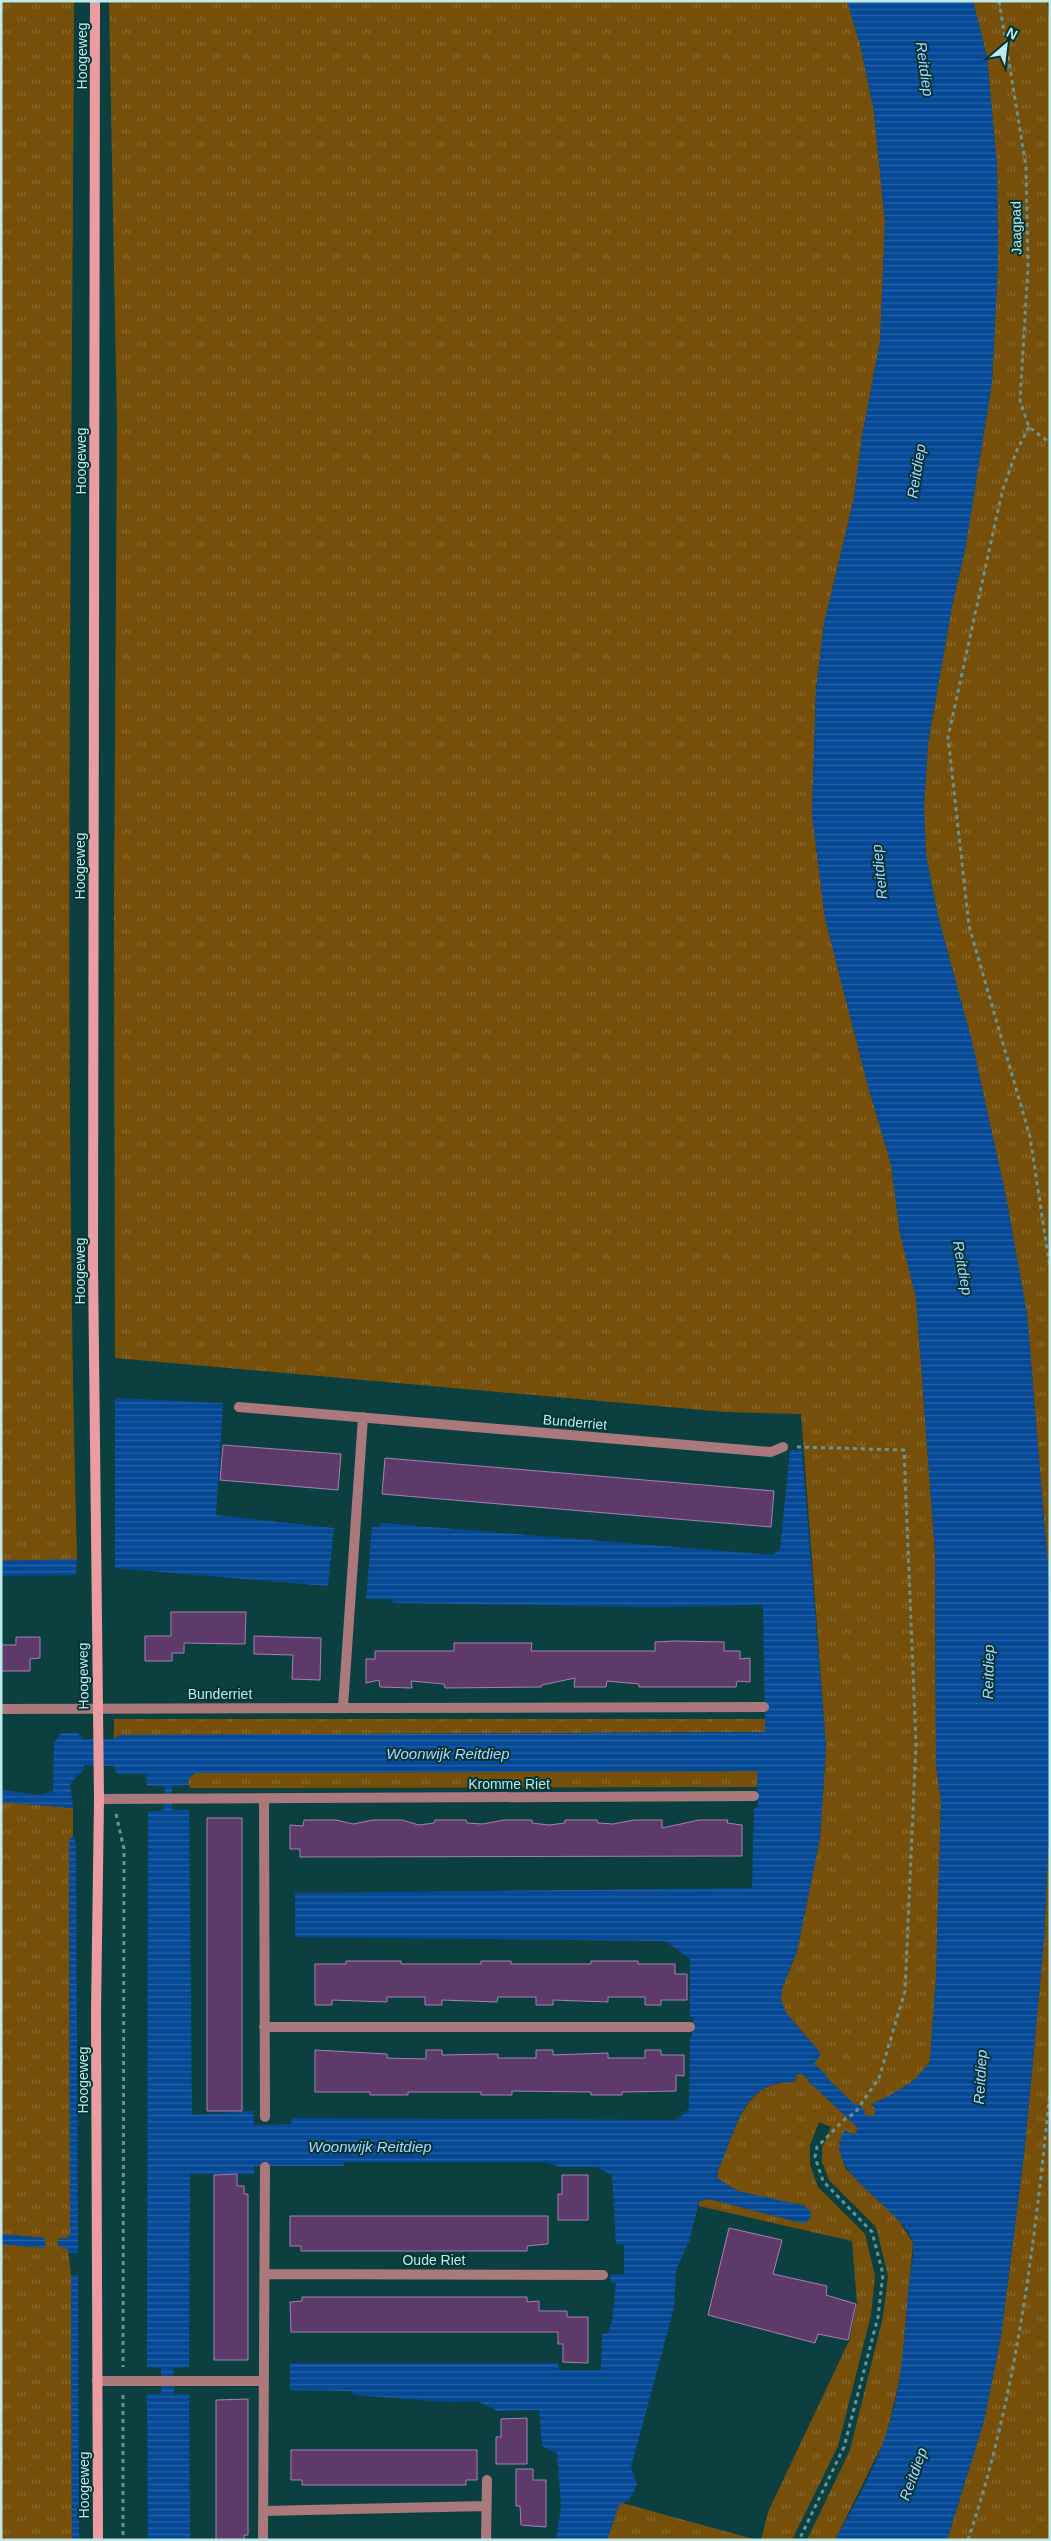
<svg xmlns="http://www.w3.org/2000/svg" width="1051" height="2541" viewBox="0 0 1051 2541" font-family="Arial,sans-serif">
	<defs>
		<pattern id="grass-tufts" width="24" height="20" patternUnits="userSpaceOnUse" patternTransform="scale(1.25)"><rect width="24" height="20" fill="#76500b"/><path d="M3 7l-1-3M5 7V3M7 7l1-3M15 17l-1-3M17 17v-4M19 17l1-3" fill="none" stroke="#88692f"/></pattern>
		<pattern id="water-rules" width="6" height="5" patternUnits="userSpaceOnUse" patternTransform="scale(1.25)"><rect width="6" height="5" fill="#054996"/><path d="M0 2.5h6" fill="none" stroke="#2863a5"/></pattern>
	</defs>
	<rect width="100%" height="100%" fill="#0c4040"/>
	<path fill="url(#grass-tufts)" d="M1 1H74C72 520 63 1040 77 1559L1 1561Z
		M109 1H847L860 44 874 112 885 222 880 342 862 436 854 498 824 624 816 689 812 814 825 918 868 1086 891 1164 900 1233 916 1298 935 1552 936 1765 941 1800 936 1977 930 2061C916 2083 895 2094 871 2104L876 2110 874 2116 871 2117 864 2114 858 2105 856 2106 813 2064 821 2054 786 2013 781 2000 782 1989 797 1951 820 1838 826 1747 801 1414 725 1412 115 1358 114 913 117 424Z
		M973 1H1047L1050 21V2540H947L984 2421 1001 2336 1024 2154 1035 2038 1044 1940 1050 1806 1048 1568 1027 1314 1006 1197 971 1038 939 920 926 856 924 808 928 743 953 601 965 550 992 382 998 262 997 166 987 57Z
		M114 1719H765V1732L119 1735 114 1739Z
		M758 1771 757 1787 191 1788 188 1785 189 1778 195 1773Z
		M1 1802 73 1808V1836L69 1840 70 2233 68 2238 58 2239 68 2249 71 2275 72 2540H1V2244L44 2248 45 2238 1 2234Z
		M802 2073 858 2128 857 2134H849L839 2149 846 2169 897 2218 913 2243 901 2373 886 2437 835 2540H807L850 2450 883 2317 888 2276 876 2227 829 2180 822 2162V2148L831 2127 819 2122 810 2145V2165L818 2187 865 2234 875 2276 871 2315 838 2446 792 2540H761L768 2512 849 2341 857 2304 852 2241 699 2206V2202L706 2199 717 2201 802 2223 808 2221 811 2217 805 2206 737 2191 717 2178 718 2170C737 2130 742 2080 795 2082L796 2075Z
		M622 2503 757 2540H607L619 2504Z"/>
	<path fill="url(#water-rules)" fill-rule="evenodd" d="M847 1H973L987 57 997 166 998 262 992 382 965 550 953 601 928 743 924 808 926 856 939 920 971 1038 1006 1197 1027 1314 1048 1568 1050 1806 1044 1940 1035 2038 1024 2154 1001 2336 984 2421 947 2540H835C853 2507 873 2473 885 2437 902 2391 904 2340 908 2291 909 2280 915 2252 913 2242 903 2209 817 2169 845 2130L854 2135 858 2128 807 2080 808 2078 799 2073 795 2078V2082C741 2080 737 2129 718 2170L717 2178 737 2191 805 2206 811 2212C811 2219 809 2221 802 2223L717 2201 706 2199 699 2202 689 2241 676 2270 674 2308 631 2467 637 2485 629 2500 619 2505 607 2540H556L561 2507 557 2453 542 2446 539 2410 498 2411 477 2401 448 2402 353 2395 352 2391 290 2390V2363H558L559 2370H601L602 2334 608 2333 612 2321 616 2283H611L610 2275 624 2274V2244H616L612 2175 596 2167H560L546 2162H346L343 2166H254V2174H190L189 2367 173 2368 174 2394H189L190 2540H148L147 2394H161V2368L147 2367 148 1812 164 1810 165 1786H147L146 1774H117L113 1766 84 1765 83 1770 70 1784 73 1808 1 1802V1790L40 1795 53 1791 54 1743 61 1733H78L83 1739H114L119 1735 765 1732 763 1605 658 1607 393 1603 392 1599H366L372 1527H380L381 1523 772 1555 780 1549 790 1450H802L826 1747 820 1838 797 1951 782 1989 781 2000 786 2013 821 2054 814 2064 825 2073V2076L856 2106 858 2104 865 2111 864 2114 871 2117 875 2113V2108L871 2104C894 2094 916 2083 930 2061L936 1977 941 1800 936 1765 935 1552 916 1298 900 1233 891 1164 868 1086 825 918 812 814 816 689 824 624 854 498 862 436 880 342 885 222 874 112 860 44ZM757 1771 758 1807 754 1808 752 1888 295 1893V1937L665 1941 690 1959V2017H693L692 2037 690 2038 689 2109 677 2120 292 2118 291 2124 254 2125 253 2111 192 2115 189 1810H172V1786L188 1785 189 1778 195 1773Z
		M115 1398 223 1403 216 1515 334 1528 328 1586 115 1568Z
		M77 1559 76 1575 1 1576V1561Z
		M73 1836 76 1843 78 2253H68V2249L58 2246V2239L68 2238 70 2233 69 1840Z
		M1 2234 45 2238V2248L1 2244Z
		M71 2275H78L79 2540H72Z"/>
	<path fill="#5d3a6a" stroke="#a680b4" d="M223 1445 341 1454 338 1490 220 1480Z
		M385 1458 774 1491 771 1527 382 1494Z
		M171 1612H246L245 1644 184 1643V1653H172V1661H145V1636H171Z
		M254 1636 321 1638 320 1680 292 1679 293 1655 254 1654Z
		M16 1637H40V1658L30 1659V1671H1V1645H16Z
		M675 1641 724 1642V1651H740V1659L750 1658V1682L737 1681 736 1687H639V1684L607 1681 606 1687H574L575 1678 542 1685 541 1687 445 1688 444 1684 411 1681 412 1688 380 1687 379 1680 366 1683V1659H375V1651H454V1643H532L531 1651H655V1642Z
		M207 1818H242V2111H207Z
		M304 1820H336L353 1824 373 1820H402L419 1825 434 1823 435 1820H466L467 1823 483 1824 504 1820H532V1823L549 1825 565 1823V1820H597L598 1823 613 1824 634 1820H662V1828L699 1820H728L727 1823 742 1825V1856L300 1857V1849H290V1825L303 1826Z
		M346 1961H401V1964H481V1961H511V1964H591V1961H638V1964H675V1974H687V2000H661V2005H645V1997H608V2002L553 2000V2005H536V1997H498L497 2002 442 2000V2005H425V1997H387V2002L332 2000V2005H315V1964H346Z
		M315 2050 387 2054V2058L426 2059V2050H442V2055L498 2054V2058H536V2050H553V2055L608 2053V2058H645V2050H661V2055H684V2076L676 2075V2091L622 2092V2095H591V2092L512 2091V2095H481V2092H408V2095H370V2092H315Z
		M237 2174V2186H244V2194H248V2360H214V2175Z
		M562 2175H588V2220H558V2194H562Z
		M290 2216H548V2244L527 2246V2251H301V2246H290Z
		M729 2228 782 2240 773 2274 827 2286 826 2295 856 2304 848 2340 818 2334 815 2343 708 2315Z
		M302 2297H527V2302L539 2301V2311H567V2317H588V2363L563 2362V2344H558V2332H291L290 2302 302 2301Z
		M248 2399V2535H244V2540H216V2400Z
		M527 2418V2464H496V2437H501V2419Z
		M291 2450H477V2480H466V2485H302V2480H291Z
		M516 2469H533V2480H546V2527L521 2525 520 2506H516Z"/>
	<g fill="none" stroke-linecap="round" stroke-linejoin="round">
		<path stroke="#679595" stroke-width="3" stroke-dasharray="4 4" stroke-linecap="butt" d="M999 1 1026 167 1028 267 1020 401 1029 427 1050 443
			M1029 427 1016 452 1002 492 948 737 969 926 1030 1137 1050 1268
			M797 1447 904 1450 916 1744 905 1991 879 2078 855 2113 845 2119 817 2147 815 2157 823 2181 872 2232 883 2274 878 2317 844 2447 799 2540
			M116 1814 124 1849 123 2367
			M123 2395V2540
			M968 2540C1017 2395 1035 2241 1050 2090"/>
		<path stroke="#ab797b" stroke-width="10" d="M239 1407 771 1452 783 1447
			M343 1707 363 1417
			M1 1709 764 1707
			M99 1799 754 1796
			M264 1799 265 2117
			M264 2027H690
			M265 2274 603 2275
			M97 2381H264
			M263 2511 486 2506
			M263 2540 265 2167
			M486 2540 487 2480"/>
		<path stroke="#eb9ca0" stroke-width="10" d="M95 1 93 1265 99 1799 96 2012 98 2540"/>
	</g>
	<g text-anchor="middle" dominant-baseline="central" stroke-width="4" stroke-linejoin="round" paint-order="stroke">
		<g font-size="14" fill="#c0eaea" stroke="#003536">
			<text transform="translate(82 56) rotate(-90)">Hoogeweg</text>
			<text transform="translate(1016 228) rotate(-91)">Jaagpad</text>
			<text transform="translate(81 461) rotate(-90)">Hoogeweg</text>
			<text transform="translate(80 866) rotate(-90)">Hoogeweg</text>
			<text transform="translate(80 1271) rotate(-90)">Hoogeweg</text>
			<text transform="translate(575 1422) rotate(5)">Bunderriet</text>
			<text transform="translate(83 1676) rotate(-91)">Hoogeweg</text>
			<text x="220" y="1694">Bunderriet</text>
			<text x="509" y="1784">Kromme Riet</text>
			<text transform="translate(83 2080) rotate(-90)">Hoogeweg</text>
			<text x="434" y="2260">Oude Riet</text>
			<text transform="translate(84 2485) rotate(-90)">Hoogeweg</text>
		</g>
		<g font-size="15" font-style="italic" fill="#b4d3fd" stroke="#003536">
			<text transform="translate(925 69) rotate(82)">Reitdiep</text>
			<text transform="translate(916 471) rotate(-81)">Reitdiep</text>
			<text transform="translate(879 872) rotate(-96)">Reitdiep</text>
			<text transform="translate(963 1268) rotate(80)">Reitdiep</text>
			<text transform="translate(988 1672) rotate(-89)">Reitdiep</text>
			<text x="448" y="1753">Woonwijk Reitdiep</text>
			<text transform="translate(980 2077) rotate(-87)">Reitdiep</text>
			<text x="370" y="2146">Woonwijk Reitdiep</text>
			<text transform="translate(913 2474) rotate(-70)">Reitdiep</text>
		</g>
	</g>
	<rect width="1051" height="2541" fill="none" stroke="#c0eaea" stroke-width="5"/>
	<g transform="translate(1006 45) rotate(28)" stroke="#003536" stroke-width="4" paint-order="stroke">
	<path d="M0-4L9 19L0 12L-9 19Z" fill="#c0eaea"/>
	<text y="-8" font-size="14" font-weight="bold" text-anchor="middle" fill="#c0eaea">N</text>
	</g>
</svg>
